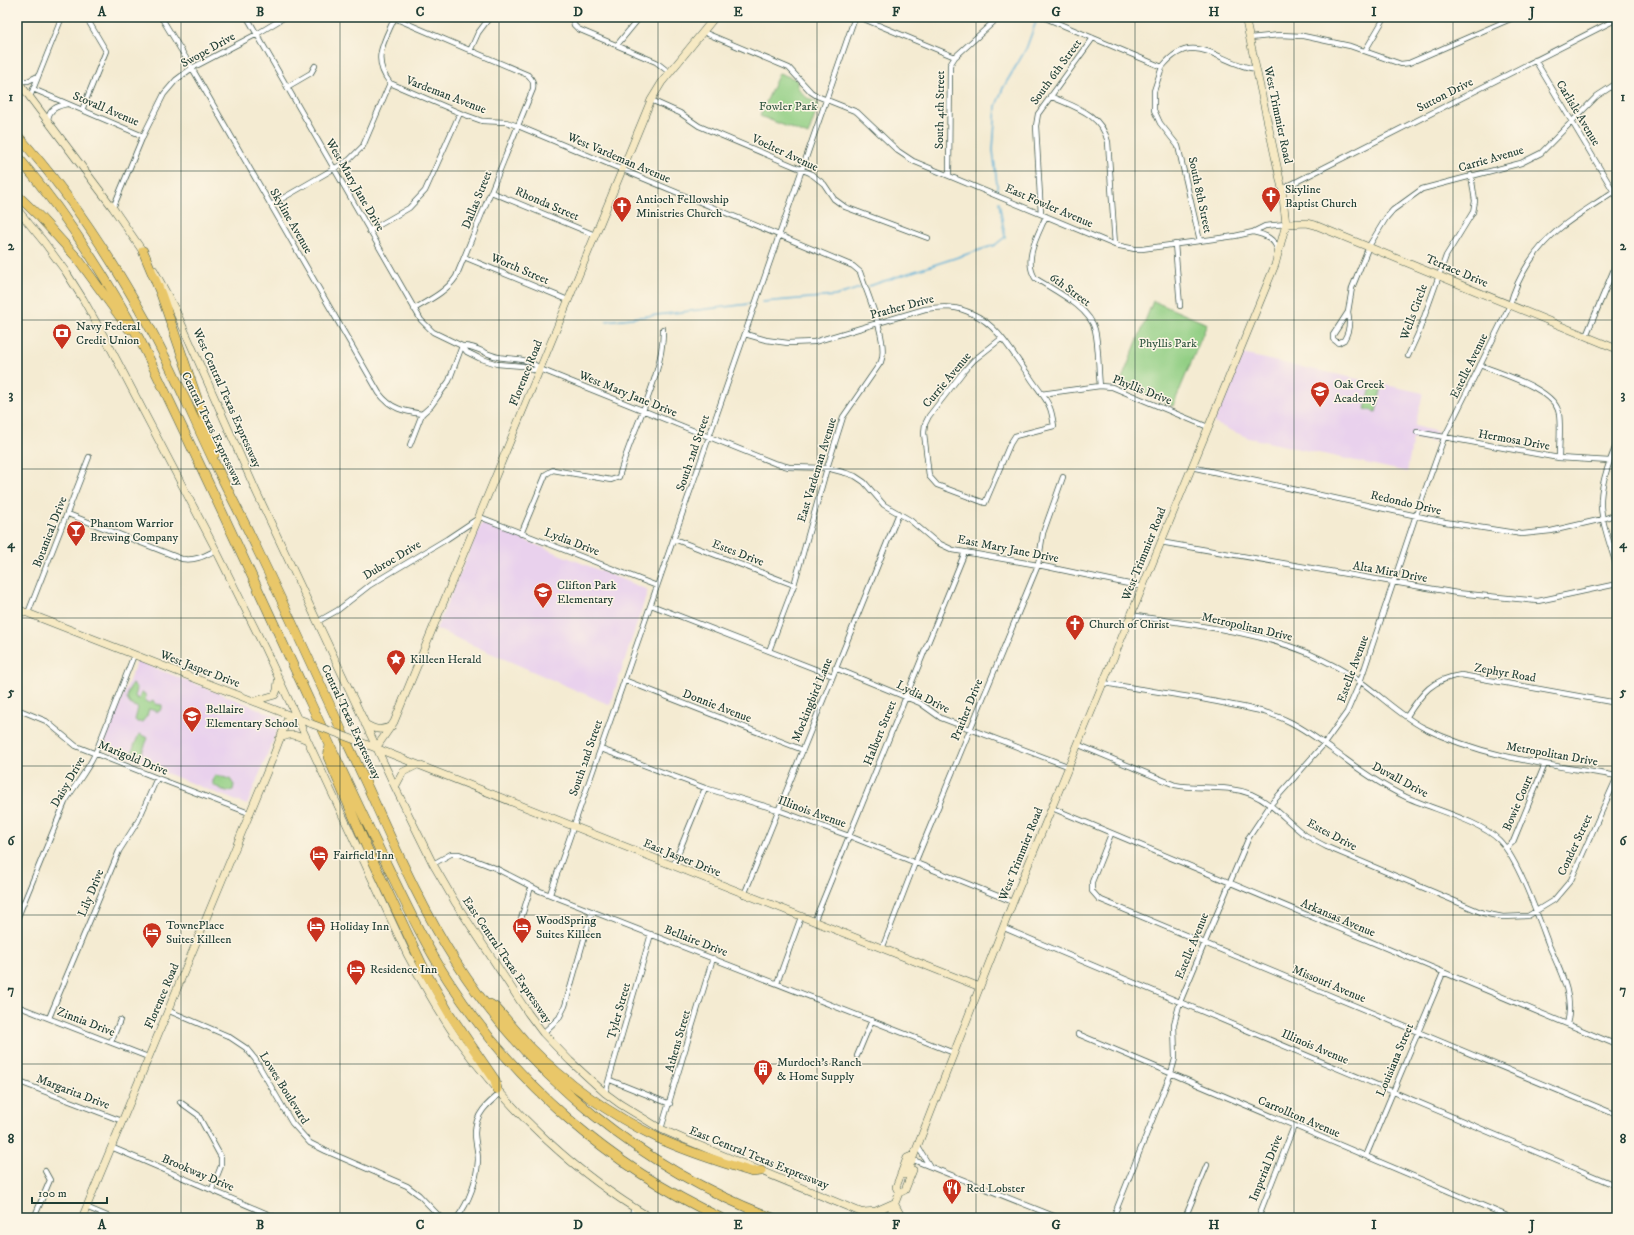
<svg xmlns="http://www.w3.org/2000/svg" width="1634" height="1235" viewBox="0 0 1634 1235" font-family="'IM FELL DW Pica',serif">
	<rect width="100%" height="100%" fill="#fcf5e5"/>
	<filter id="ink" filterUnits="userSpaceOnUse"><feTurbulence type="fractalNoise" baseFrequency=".025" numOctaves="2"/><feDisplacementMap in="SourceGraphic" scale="8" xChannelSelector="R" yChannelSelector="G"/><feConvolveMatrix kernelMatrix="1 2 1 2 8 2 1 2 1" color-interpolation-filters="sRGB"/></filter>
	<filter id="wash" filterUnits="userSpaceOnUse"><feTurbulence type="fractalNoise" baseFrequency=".012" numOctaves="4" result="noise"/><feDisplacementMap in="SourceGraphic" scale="16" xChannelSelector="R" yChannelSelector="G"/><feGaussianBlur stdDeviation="0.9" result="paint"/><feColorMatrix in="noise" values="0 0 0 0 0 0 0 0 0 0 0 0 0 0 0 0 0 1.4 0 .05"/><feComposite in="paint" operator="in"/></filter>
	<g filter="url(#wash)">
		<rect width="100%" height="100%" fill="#f4ebd2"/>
		<path fill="#e9d1ed" d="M1242 354 1423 393 1415 426 1438 432 1434 442 1413 438 1407 472 1249 438 1214 423Z
			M482 523 648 590 610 705 436 629Z
			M137 661 282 718 247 805 102 748Z"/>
		<path fill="#93cf85" stroke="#59865c" d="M779 73 795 79 797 81C796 93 810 100 819 104L808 135 760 116Z
			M1153 301 1207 324 1173 406 1120 384Z
			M1372 384 1382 386 1376 412 1365 409Z
			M132 684 134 685 137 689 135 697 139 699 141 693H144L146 696 145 701 150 703 153 701 156 704 162 705V709L158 712 149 709 147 716 142 722H137L135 720 138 708 130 704 127 699 128 691Z
			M139 734 148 738 141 755 132 751Z
			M215 775 230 779 234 785 233 790 227 792 213 785V781Z"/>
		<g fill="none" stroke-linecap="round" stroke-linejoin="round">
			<path stroke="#5bafd7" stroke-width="1.5" d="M17 22 19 17
				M998 193 993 150 996 106 1003 88 1026 49 1037 19
				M869 286 995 245 1005 237 999 202
				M762 302 835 296 860 288
				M606 321 749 304"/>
		</g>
	</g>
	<g filter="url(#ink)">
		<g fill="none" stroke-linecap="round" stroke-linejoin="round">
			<defs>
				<path id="street" d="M161 17 192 68 379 393C391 409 403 411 422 414
					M247 17 421 320 433 332 462 346 467 352 479 358 497 364 523 366 532 370 540 369
					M392 17 528 75C532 79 534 82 533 89L456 277C446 292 429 300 414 309
					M572 17 574 25 578 29 656 62 670 73
					M859 17 955 57
					M1043 17 1162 67C1194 26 1221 66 1257 69
					M703 32 789 68 811 92 817 96 857 112 898 151 913 161 1115 245 1135 249H1142L1235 236 1253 232 1265 226 1286 224
					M1250 38 1279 35 1303 36 1350 46 1401 64 1409 63 1515 17
					M617 45 640 17
					M470 51 478 33 490 17
					M1365 51 1385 17
					M1535 60 1617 197
					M1162 67 1154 91V110L1160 123 1178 146 1200 241
					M18 81H28L38 76
					M390 83 460 113 482 121 506 122 518 126 853 266 860 272C867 294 889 341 881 362L843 417 827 468 794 585 769 651
					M390 83C371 59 384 42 395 17
					M287 87 311 73 315 66
					M33 89 143 136
					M1050 96C1074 107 1101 113 1108 142L1115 245
					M30 97 62 17
					M651 100 680 113 699 126 810 173 824 184 834 199 845 207 928 238
					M82 110 106 51 86 17
					M48 120C49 109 57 106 67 104
					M949 175 950 65 955 57 999 17
					M1282 189 1617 19
					M491 192 595 235
					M271 205 349 160 363 146 390 83
					M113 208 143 136 164 94 176 80 192 68 257 34 285 17
					M1041 214 1036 126 1038 114 1093 38
					M1046 216C1038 235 1023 259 1035 278 1053 290 1090 307 1095 330 1099 346 1098 369 1100 386
					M369 231 409 208 425 191 460 113
					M1253 232C1266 235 1274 238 1278 251
					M1175 244 1180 306
					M464 257 568 300
					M1348 312C1350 321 1349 332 1344 340L1338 343 1333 339V335L1348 312 1352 288 1369 246 1386 218 1393 210 1422 189 1521 163 1541 153 1597 96 1617 83
					M745 334 766 340 788 343 814 342 925 309C943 306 957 306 973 314 998 325 1014 356 1030 377 1036 387 1046 397 1050 408 1052 413 1053 420 1054 426L1015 436 1010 444 985 503 937 485 929 476 924 433 925 424 929 416 963 372 974 360 1002 338
					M1586 336 1617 262
					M462 346C476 345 486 355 498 357 514 360 528 357 540 369L774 463 789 467 827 468 846 473 855 476 864 482 884 505 910 520 936 542 953 550 1038 565 1143 587
					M1408 356 1418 334 1446 256 1473 212 1475 201 1471 175
					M1480 365C1501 374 1556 389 1559 414 1561 428 1559 444 1559 458
					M1041 394 1100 386 1112 387 1208 427
					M1417 432 1559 458 1610 461
					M1617 443C1610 460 1602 480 1601 499 1599 516 1612 550 1617 568
					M410 445 422 414 431 406 449 381 462 346
					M1191 467 1445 522 1522 534 1551 531 1603 519 1617 514
					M68 514 182 559C196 561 204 556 216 550
					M521 534 546 474 553 470 611 480 619 477C631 431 664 376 663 329
					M674 539 794 585
					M1160 542 1457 593 1538 601 1617 584
					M651 605 833 676
					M28 613 89 457
					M1131 615C1190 625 1252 630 1308 653 1326 661 1344 670 1361 682 1382 697 1401 716 1424 728 1484 758 1552 765 1617 776
					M317 622 338 610 370 585 447 539 480 517 657 586
					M835 668 920 703 941 718 1070 767
					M624 680 803 750
					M1104 683C1143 690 1183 695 1223 703 1246 708 1269 711 1290 722 1310 732 1327 746 1345 759 1364 773 1383 786 1404 796 1431 809 1479 820 1499 840 1518 859 1538 916 1548 943 1559 969 1575 996 1567 1024
					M17 709 46 721 76 746 157 778 249 813
					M1407 716C1422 693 1432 679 1461 675L1617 703
					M1079 745 1175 785C1202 790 1224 784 1251 794 1273 803 1286 821 1305 835 1312 839 1319 843 1327 847L1483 913 1503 917 1528 916 1554 900 1571 880 1617 777
					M601 749 705 788 778 810 849 836 1013 902
					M1052 808 1617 1045
					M1111 834 1092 882V891L1099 899 1617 1115
					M1506 848 1513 842 1545 764
					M433 864 451 854H459L495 868 540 891 954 1053
					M673 866 705 788
					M550 894 855 17
					M744 895 899 513
					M17 919 65 802C75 785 87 771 95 754L134 655
					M520 922 531 887
					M814 922 965 552
					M1004 928 1617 1186
					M882 949 915 863 1038 565 1043 533 1063 477
					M777 983 801 917
					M17 1006 148 1057
					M167 1010 228 1036 246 1048 255 1059 292 1123 310 1143 326 1151 407 1186 419 1195 441 1218
					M49 1018 119 851 138 821 157 778
					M543 1033 559 1018 565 1006 592 911
					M1078 1034 1512 1218
					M111 1042 120 1020
					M857 1056 872 1020
					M610 1080 670 1104
					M17 1081 122 1121
					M605 1093 651 934
					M180 1102 198 1115 221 1157V1166L212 1189
					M661 1129 713 958
					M111 1147 277 1218
					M918 1147 929 1165
					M1366 1156 1443 973
					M916 1161 1059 1218
					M86 1207 112 1218
					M34 1218 50 1180 45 1171
					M457 1218C469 1202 477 1180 478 1160 478 1151 475 1142 475 1133 475 1114 488 1103 501 1093
					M631 1218 634 1208
					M1113 1218 1171 1073 1175 1059 1174 1024 1180 1002 1249 837 1271 804 1324 744 1347 712 1360 682 1416 515 1444 438 1510 305C1517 277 1536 248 1559 229 1576 215 1596 204 1614 191L1617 186
					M1185 1218 1207 1165
					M1258 1218 1294 1126"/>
				<path id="secondary" d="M17 80 113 208 146 256
					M17 209 44 242 66 272 83 299 111 349 216 550 265 649 407 954C423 984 440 1015 460 1043 511 1112 577 1175 651 1218
					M1286 224 1307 223 1315 225 1617 349
					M154 270 175 309 256 491 395 787 433 864 455 902 528 1013 543 1033 570 1061 605 1093 620 1104 661 1129 686 1140 875 1218
					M17 609 312 724
					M254 701 275 695 277 690 278 681
					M365 724C375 730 381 731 392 726
					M279 739C290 732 296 735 307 740
					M363 743 980 987
					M376 748 394 722 651 100 662 82 715 17
					M395 787 403 772 417 765
					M901 1174 904 1175 907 1173 1013 902 1275 265 1286 224 1282 189 1245 17
					M899 1193 896 1187 907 1158 914 1155
					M894 1203 902 1218
					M864 1212 876 1211 894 1203
					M82 1218 271 762 289 715
					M889 1218 899 1193 905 1190 913 1170"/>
				<path id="highway" d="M17 135C67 190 109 254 145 319 173 368 194 421 219 472 232 499 246 525 258 551 290 617 320 683 350 749 384 820 413 895 456 962 531 1079 644 1169 773 1218
					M17 156C65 213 106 276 141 342 200 462 255 583 311 704 336 758 361 812 387 865 406 904 424 943 448 980 514 1083 610 1166 721 1218
					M17 195 40 217 78 259 129 329
					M143 251 161 294 210 436 215 454
					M330 745 328 757 367 848 425 971 449 1013 495 1080 497 1089
					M490 1004 495 1007C507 1020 518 1033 529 1046 566 1084 613 1116 660 1139 690 1153 721 1162 752 1172L761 1171"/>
			</defs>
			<use href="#street" stroke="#3f574c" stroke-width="6"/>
			<use href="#secondary" stroke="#3f574c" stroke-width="8"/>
			<use href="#highway" stroke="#3f574c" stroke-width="10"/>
			<use href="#street" stroke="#fff" stroke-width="4.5"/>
			<use href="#secondary" stroke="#f6e9c3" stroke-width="7"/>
			<use href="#highway" stroke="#e9c769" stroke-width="9"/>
			<defs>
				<path id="secondary-bridge" d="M312 724 363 743"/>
			</defs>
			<use href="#secondary-bridge" stroke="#3f574c" stroke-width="8" stroke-linecap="butt"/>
			<use href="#secondary-bridge" stroke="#f6e9c3" stroke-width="7"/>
		</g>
	</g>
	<path fill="none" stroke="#1f3d34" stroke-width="1" stroke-opacity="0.55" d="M181 17V1218M340 17V1218M499 17V1218M658 17V1218M817 17V1218M976 17V1218M1135 17V1218M1294 17V1218M1453 17V1218M17 171H1617M17 320H1617M17 469H1617M17 618H1617M17 766H1617M17 915H1617M17 1064H1617"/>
	<defs>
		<symbol id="church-pin" viewBox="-11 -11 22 30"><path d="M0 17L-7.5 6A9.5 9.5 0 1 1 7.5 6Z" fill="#c8321e" stroke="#fcf5e5"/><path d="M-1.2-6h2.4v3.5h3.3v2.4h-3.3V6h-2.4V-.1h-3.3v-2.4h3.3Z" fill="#fff"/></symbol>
		<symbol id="bank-pin" viewBox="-11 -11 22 30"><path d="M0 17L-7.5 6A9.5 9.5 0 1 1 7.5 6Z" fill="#c8321e" stroke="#fcf5e5"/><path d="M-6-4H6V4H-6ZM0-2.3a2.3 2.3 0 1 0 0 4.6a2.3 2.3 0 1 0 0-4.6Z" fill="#fff"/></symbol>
		<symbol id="school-pin" viewBox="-11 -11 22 30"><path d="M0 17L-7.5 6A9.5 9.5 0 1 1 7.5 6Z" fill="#c8321e" stroke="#fcf5e5"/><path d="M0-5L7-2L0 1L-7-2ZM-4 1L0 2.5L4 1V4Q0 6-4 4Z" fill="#fff"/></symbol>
		<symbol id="bar-pin" viewBox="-11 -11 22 30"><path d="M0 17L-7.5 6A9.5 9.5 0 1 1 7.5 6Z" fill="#c8321e" stroke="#fcf5e5"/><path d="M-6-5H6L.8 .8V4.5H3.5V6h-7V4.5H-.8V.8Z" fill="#fff"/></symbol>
		<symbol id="sight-pin" viewBox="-11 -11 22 30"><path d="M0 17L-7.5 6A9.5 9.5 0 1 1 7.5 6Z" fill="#c8321e" stroke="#fcf5e5"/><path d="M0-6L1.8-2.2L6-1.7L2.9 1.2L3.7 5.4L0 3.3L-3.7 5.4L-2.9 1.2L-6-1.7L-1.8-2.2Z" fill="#fff"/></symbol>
		<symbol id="hotel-pin" viewBox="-11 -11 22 30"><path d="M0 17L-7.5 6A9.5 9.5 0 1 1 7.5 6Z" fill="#c8321e" stroke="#fcf5e5"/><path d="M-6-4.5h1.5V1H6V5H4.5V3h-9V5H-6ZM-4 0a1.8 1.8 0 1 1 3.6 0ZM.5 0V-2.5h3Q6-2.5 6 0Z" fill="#fff"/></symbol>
		<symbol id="building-pin" viewBox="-11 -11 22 30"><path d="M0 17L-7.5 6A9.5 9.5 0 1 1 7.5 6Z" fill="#c8321e" stroke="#fcf5e5"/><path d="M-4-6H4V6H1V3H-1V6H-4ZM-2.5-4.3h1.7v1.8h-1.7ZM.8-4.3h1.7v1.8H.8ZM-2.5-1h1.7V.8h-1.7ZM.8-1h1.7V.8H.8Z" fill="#fff"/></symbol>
		<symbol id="restaurant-pin" viewBox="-11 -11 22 30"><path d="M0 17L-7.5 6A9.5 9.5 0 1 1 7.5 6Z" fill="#c8321e" stroke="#fcf5e5"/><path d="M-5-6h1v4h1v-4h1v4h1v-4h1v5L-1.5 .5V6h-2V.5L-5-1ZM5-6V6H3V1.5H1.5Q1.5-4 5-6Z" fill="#fff"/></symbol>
	</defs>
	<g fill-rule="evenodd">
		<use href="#church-pin" x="1260" y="185" width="22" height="30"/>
		<use href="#church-pin" x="611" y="195" width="22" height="30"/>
		<use href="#bank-pin" x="51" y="322" width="22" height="30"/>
		<use href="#school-pin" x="1309" y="380" width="22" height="30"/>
		<use href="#bar-pin" x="65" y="519" width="22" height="30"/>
		<use href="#school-pin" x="532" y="581" width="22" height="30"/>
		<use href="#church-pin" x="1064" y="613" width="22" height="30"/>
		<use href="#sight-pin" x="385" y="648" width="22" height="30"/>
		<use href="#school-pin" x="181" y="705" width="22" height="30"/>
		<use href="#hotel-pin" x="308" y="844" width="22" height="30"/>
		<use href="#hotel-pin" x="305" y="915" width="22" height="30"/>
		<use href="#hotel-pin" x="511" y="916" width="22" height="30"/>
		<use href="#hotel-pin" x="141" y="921" width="22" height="30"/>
		<use href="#hotel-pin" x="345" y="958" width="22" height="30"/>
		<use href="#building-pin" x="752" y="1058" width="22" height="30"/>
		<use href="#restaurant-pin" x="941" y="1177" width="22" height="30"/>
	</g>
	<g text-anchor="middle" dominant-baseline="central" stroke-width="3" stroke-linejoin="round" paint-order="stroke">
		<g font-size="12" fill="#1f3d34" stroke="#fcf5e5">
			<text transform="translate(208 50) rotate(-29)">Swope Drive</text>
			<text transform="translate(1056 72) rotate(-54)">South 6th Street</text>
			<text transform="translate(446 95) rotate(21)">Vardeman Avenue</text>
			<text transform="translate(1445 95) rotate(-27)">Sutton Drive</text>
			<text transform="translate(106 109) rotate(23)">Stovall Avenue</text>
			<text transform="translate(940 110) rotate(-89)">South 4th Street</text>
			<text transform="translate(1578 113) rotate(59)">Carlisle Avenue</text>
			<text transform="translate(1278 115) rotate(78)">West Trimmier Road</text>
			<text transform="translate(785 153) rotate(25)">Voelter Avenue</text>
			<text transform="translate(619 158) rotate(23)">West Vardeman Avenue</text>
			<text transform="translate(1491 159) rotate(-16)">Carrie Avenue</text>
			<text transform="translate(355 185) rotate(60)">West Mary Jane Drive</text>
			<text transform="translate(1200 195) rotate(78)">South 8th Street</text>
			<text transform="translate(477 200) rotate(-68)">Dallas Street</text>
			<text transform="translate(547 204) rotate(23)">Rhonda Street</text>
			<text transform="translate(1049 206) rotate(23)">East Fowler Avenue</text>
			<text transform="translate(291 221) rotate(60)">Skyline Avenue</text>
			<text transform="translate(520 269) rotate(23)">Worth Street</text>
			<text transform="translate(1457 271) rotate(23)">Terrace Drive</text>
			<text transform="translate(1070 290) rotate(36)">6th Street</text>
			<text transform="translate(902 307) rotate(-15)">Prather Drive</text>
			<text transform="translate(1414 312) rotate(-70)">Wells Circle</text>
			<text transform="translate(1469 366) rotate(-64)">Estelle Avenue</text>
			<text transform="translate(526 373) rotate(-68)">Florence Road</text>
			<text transform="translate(947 380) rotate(-50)">Currie Avenue</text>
			<text transform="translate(1142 390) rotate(21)">Phyllis Drive</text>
			<text transform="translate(628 394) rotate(22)">West Mary Jane Drive</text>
			<text transform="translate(227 398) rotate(66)">West Central Texas Expressway</text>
			<text transform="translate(212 429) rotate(64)">Central Texas Expressway</text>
			<text transform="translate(1514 440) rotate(10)">Hermosa Drive</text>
			<text transform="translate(693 453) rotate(-71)">South 2nd Street</text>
			<text transform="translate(817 470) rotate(-73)">East Vardeman Avenue</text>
			<text transform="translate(1406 503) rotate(13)">Redondo Drive</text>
			<text transform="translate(50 532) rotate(-69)">Botanical Drive</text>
			<text transform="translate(572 542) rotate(21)">Lydia Drive</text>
			<text transform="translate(1008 549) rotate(11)">East Mary Jane Drive</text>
			<text transform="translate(738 553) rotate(21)">Estes Drive</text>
			<text transform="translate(1144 554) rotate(-68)">West Trimmier Road</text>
			<text transform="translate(392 560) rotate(-31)">Dubroc Drive</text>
			<text transform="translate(1390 572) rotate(10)">Alta Mira Drive</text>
			<text transform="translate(1247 627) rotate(13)">Metropolitan Drive</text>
			<text transform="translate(200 669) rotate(21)">West Jasper Drive</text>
			<text transform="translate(1353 669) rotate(-70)">Estelle Avenue</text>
			<text transform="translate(1505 673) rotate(10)">Zephyr Road</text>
			<text transform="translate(923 697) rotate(27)">Lydia Drive</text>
			<text transform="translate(812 700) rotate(-68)">Mockingbird Lane</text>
			<text transform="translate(717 706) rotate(21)">Donnie Avenue</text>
			<text transform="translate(967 710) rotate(-68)">Prather Drive</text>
			<text transform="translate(351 722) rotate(65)">Central Texas Expressway</text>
			<text transform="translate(880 733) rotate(-68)">Halbert Street</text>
			<text transform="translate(1552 754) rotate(10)">Metropolitan Drive</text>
			<text transform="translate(133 758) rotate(22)">Marigold Drive</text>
			<text transform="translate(586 758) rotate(-71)">South 2nd Street</text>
			<text transform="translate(1400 780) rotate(28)">Duvall Drive</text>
			<text transform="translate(68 782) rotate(-60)">Daisy Drive</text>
			<text transform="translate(1518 803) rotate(-67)">Bowie Court</text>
			<text transform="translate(812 812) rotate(20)">Illinois Avenue</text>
			<text transform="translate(1332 835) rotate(28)">Estes Drive</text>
			<text transform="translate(1575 845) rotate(-65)">Conder Street</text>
			<text transform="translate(1021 854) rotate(-68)">West Trimmier Road</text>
			<text transform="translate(682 858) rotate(22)">East Jasper Drive</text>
			<text transform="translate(91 893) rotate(-68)">Lily Drive</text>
			<text transform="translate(1338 918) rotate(23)">Arkansas Avenue</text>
			<text transform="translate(696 941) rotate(21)">Bellaire Drive</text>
			<text transform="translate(1192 946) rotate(-68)">Estelle Avenue</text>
			<text transform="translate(507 960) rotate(56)">East Central Texas Expressway</text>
			<text transform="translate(1329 984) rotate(23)">Missouri Avenue</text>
			<text transform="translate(162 996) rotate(-67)">Florence Road</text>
			<text transform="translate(619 1011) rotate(-74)">Tyler Street</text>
			<text transform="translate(86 1022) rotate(21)">Zinnia Drive</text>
			<text transform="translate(678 1041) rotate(-74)">Athens Street</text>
			<text transform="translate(1315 1047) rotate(23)">Illinois Avenue</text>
			<text transform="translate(1395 1060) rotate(-67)">Louisiana Street</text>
			<text transform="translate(284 1088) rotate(58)">Lowes Boulevard</text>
			<text transform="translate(73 1092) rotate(21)">Margarita Drive</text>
			<text transform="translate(1299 1117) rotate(23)">Carrollton Avenue</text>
			<text transform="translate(759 1158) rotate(22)">East Central Texas Expressway</text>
			<text transform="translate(1266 1168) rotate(-68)">Imperial Drive</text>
			<text transform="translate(198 1173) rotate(23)">Brookway Drive</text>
		</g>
		<g font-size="12" fill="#365a44" stroke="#fcf5e5">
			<text x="788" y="106">Fowler Park</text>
			<text x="1168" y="343">Phyllis Park</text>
		</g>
		<g font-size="12" fill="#1f3d34" stroke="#fcf5e5" text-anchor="start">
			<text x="1285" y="189">Skyline<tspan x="1285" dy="14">Baptist Church</tspan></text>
			<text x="636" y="199">Antioch Fellowship<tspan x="636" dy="14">Ministries Church</tspan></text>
			<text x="76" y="326">Navy Federal<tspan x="76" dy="14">Credit Union</tspan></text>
			<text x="1334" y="384">Oak Creek<tspan x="1334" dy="14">Academy</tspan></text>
			<text x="90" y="523">Phantom Warrior<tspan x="90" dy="14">Brewing Company</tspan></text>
			<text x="557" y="585">Clifton Park<tspan x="557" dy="14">Elementary</tspan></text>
			<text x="1089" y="624">Church of Christ</text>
			<text x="410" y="659">Killeen Herald</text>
			<text x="206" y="709">Bellaire<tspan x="206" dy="14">Elementary School</tspan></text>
			<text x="333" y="855">Fairfield Inn</text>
			<text x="536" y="920">WoodSpring<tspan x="536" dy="14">Suites Killeen</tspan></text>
			<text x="166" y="925">TownePlace<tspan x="166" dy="14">Suites Killeen</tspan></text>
			<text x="330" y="926">Holiday Inn</text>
			<text x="370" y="969">Residence Inn</text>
			<text x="777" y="1062">Murdoch's Ranch<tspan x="777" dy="14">&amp; Home Supply</tspan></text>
			<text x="966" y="1188">Red Lobster</text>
		</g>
	</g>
	<rect width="1634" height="1235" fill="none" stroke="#fcf5e5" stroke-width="44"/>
	<path d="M32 1197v6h75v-6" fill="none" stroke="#1f3d34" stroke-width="2"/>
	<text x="38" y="1197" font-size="12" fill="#1f3d34" stroke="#fcf5e5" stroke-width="3" paint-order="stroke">100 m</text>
	<rect x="22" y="22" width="1590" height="1191" fill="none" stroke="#1f3d34" stroke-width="1.5"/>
	<g font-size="13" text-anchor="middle" font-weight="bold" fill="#1f3d34">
		<text x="102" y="16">A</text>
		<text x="260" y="16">B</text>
		<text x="420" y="16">C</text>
		<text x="578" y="16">D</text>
		<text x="738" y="16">E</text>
		<text x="896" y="16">F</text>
		<text x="1056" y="16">G</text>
		<text x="1214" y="16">H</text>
		<text x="1374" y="16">I</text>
		<text x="1532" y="16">J</text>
		<text x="11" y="101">1</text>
		<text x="1623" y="101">1</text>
		<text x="11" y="250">2</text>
		<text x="1623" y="250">2</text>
		<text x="11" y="399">3</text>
		<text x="1623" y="399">3</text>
		<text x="11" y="548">4</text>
		<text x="1623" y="548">4</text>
		<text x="11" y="696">5</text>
		<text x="1623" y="696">5</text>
		<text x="11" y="845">6</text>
		<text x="1623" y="845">6</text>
		<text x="11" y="994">7</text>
		<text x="1623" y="994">7</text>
		<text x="11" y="1143">8</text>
		<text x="1623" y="1143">8</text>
		<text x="102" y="1229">A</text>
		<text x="260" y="1229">B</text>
		<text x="420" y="1229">C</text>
		<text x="578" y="1229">D</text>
		<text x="738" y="1229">E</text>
		<text x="896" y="1229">F</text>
		<text x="1056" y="1229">G</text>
		<text x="1214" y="1229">H</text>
		<text x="1374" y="1229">I</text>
		<text x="1532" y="1229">J</text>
	</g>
</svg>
